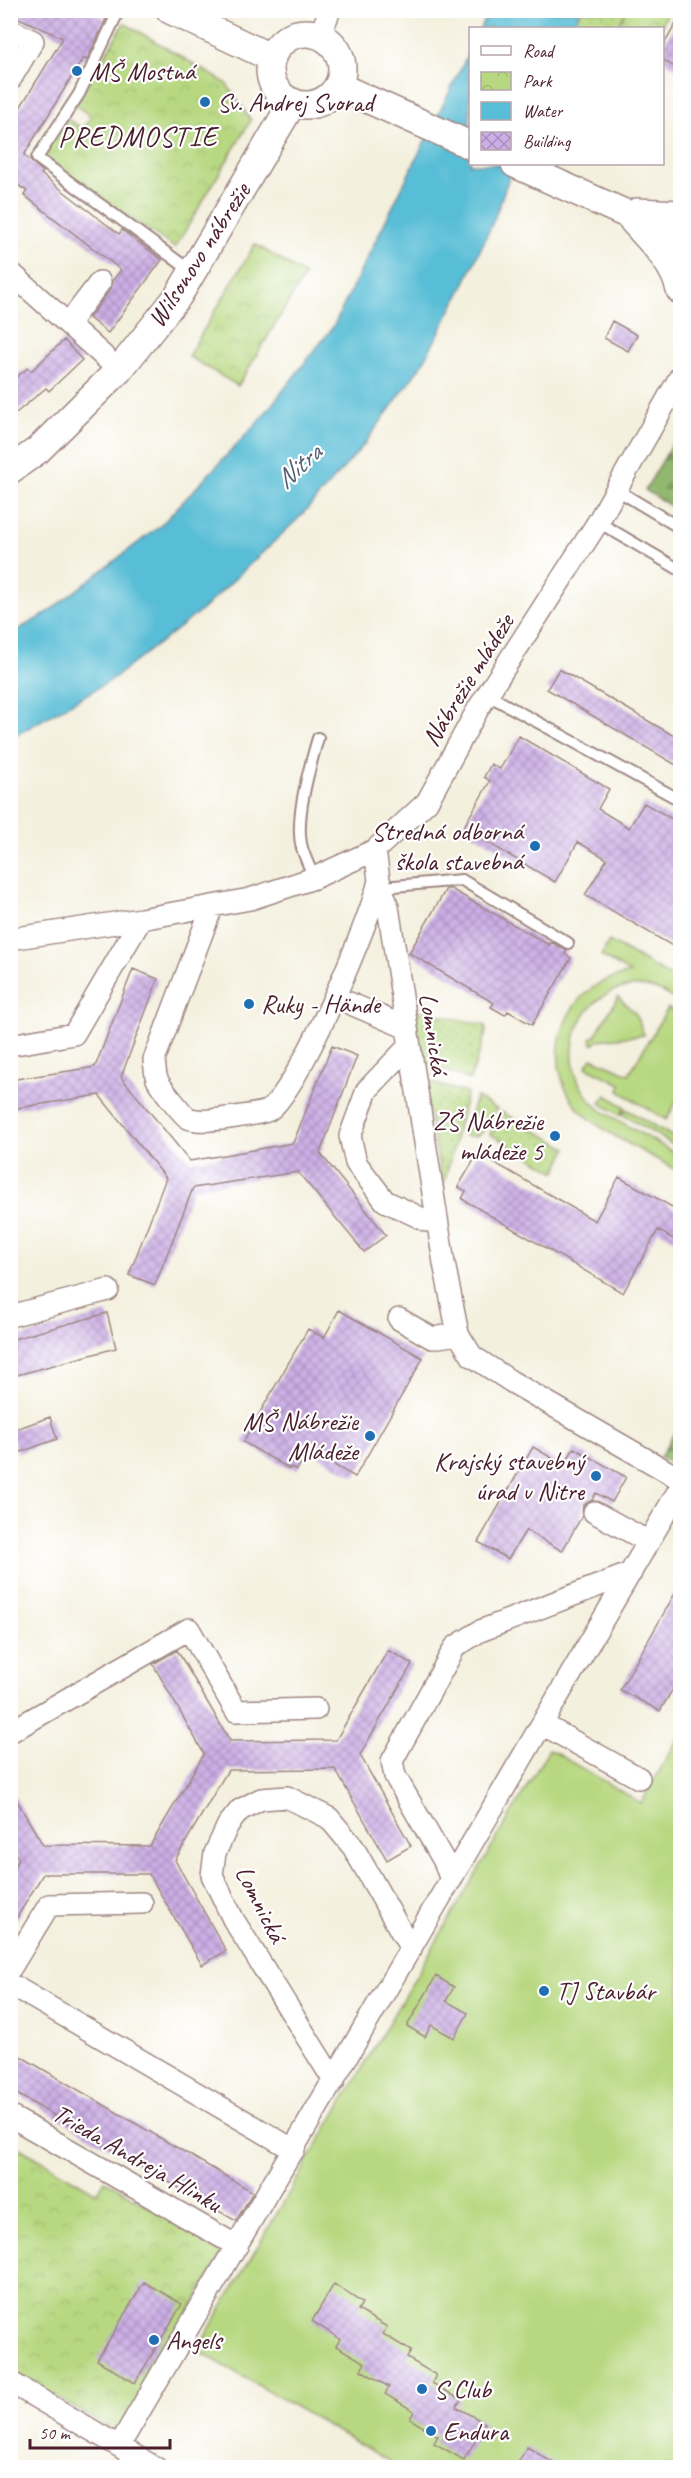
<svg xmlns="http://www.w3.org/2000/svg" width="691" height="2478" viewBox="0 0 691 2478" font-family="Caveat,sans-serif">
	<defs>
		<pattern id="grass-dots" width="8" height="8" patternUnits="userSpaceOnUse" patternTransform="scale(1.5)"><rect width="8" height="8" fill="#b7d880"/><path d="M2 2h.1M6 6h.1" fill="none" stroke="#9fb96f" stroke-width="1.8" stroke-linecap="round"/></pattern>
		<pattern id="forest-firs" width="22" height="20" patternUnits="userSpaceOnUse" patternTransform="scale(1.5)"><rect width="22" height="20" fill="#91b86e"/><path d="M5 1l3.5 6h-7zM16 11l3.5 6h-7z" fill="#78955b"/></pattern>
		<pattern id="park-crowns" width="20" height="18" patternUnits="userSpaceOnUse" patternTransform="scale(1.5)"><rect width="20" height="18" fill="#b7d880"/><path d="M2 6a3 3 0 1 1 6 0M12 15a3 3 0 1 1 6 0" fill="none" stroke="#9fb96f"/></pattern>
		<pattern id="building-cross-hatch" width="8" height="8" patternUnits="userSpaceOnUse" patternTransform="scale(1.5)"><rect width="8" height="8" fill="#ccafe6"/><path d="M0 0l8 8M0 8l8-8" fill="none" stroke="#a88ebb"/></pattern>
	</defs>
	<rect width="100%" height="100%" fill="#fff"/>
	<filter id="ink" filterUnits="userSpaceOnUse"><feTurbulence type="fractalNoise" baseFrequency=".0167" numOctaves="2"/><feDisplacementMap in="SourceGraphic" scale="12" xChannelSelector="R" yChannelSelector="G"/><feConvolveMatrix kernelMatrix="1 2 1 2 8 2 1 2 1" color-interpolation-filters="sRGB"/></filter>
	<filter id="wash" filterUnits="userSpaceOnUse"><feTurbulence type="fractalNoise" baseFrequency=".008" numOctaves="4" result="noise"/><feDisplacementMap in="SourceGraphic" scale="24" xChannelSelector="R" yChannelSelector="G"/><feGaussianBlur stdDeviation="1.35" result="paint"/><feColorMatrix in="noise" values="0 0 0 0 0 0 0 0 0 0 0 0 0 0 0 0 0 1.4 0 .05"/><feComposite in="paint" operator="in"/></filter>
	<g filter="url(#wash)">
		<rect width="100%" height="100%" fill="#f4f0de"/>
		<path fill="url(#grass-dots)" stroke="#807c56" stroke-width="1.5" d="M580 11H626L617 28H572Z
			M410 1009 485 1025 486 1033 470 1080 419 1060Z
			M423 1080 467 1093 443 1188Z
			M476 1097 497 1109C487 1125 486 1138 465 1136Z
			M502 1112 567 1148 556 1172 490 1134Z"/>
		<path fill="url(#forest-firs)" stroke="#6e6c4c" stroke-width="1.5" d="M680 431V512L645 490Z
			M680 1423V1469L660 1457Z"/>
		<path fill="url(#park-crowns)" stroke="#807c56" stroke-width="1.5" d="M626 11V10L669 11 660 28H617Z
			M124 23 226 83 251 120 175 248 41 156 66 118 83 129 91 116 75 105Z
			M255 244 305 275 238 386 188 356Z
			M11 2143 97 2193 105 2180 224 2252 118 2433 11 2371Z"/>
		<path fill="#b7d880" stroke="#807c56" stroke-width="1.5" d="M609 941 680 982V1002C674 999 667 994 660 991 593 964 536 1058 602 1111L680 1156V1172C653 1156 609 1136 586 1116 547 1082 550 1019 592 988 603 980 616 976 630 973L601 956Z
			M618 997 636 1014 644 1035 598 1040 595 1044H592L591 1038 595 1036Z
			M668 1008 680 1015V1096L666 1120 619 1091 621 1084 586 1067 592 1058 629 1074Z
			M606 1095 625 1107 620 1115 600 1103Z
			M626 1109 680 1141V1149L622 1114Z
			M680 1735V2467H399L197 2350 549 1749 641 1803Z"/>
		<path fill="#58bdd6" stroke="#516e80" stroke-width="1.5" d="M489 11V10L580 11 572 28H480Z
			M470 50V164H514L493 222 464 285 423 363 363 446 301 516 202 610 110 681 11 738 10 634 44 615 161 525 259 421 333 327Z"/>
		<g id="blocks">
			<path fill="url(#building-cross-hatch)" d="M10 10H88L106 19 87 60 83 58 24 155 43 172 41 174 119 234 122 230 162 260 108 333 89 318 110 290 112 281 121 270 24 195 27 191 10 180V124L63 38 10 14Z
				M681 15V71L663 60V46Z
				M612 321 637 335 628 351 604 338Z
				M64 340 82 360 49 391 46 388 10 418V382L28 368 31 371Z
				M559 669 681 740V768L547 689Z
				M519 736 609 789 598 809 629 828 644 803 681 824V951L585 895 607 859 578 842 555 882 463 828 490 781 484 777 491 764 500 769Z
				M446 889H451L549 945 551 942 567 950 565 954 571 958 532 1025 508 1011 505 1015 491 1007 494 1003 409 953Z
				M133 969 158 979 121 1077 190 1161 293 1143 332 1046 357 1056 320 1153 386 1235 364 1252 298 1172 245 1180 193 1188 155 1285 129 1275 166 1178 99 1095 10 1109V1080L95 1067Z
				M478 1153 595 1221 619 1177 681 1212V1232L675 1240 658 1230 623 1293 462 1199 466 1191 458 1187Z
				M339 1310 423 1358 355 1477 308 1450 297 1470 291 1467 290 1469 243 1442 308 1329 324 1338Z
				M107 1313 116 1348 10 1377V1340Z
				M50 1417 57 1439 18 1453 10 1431Z
				M533 1447 564 1465 574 1448 626 1477 612 1502 596 1493 592 1500 583 1505 582 1516 562 1551 526 1530 508 1559 478 1542Z
				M681 1583V1675L660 1711 620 1690Z
				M177 1650 230 1741 336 1740 388 1650 412 1664 360 1755 411 1846 387 1860 335 1769 228 1770 175 1860 226 1951 202 1965 149 1874H43L10 1929V1873L19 1859 10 1845V1789L43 1845 150 1846 204 1754 153 1664Z
				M436 1976 454 1987 446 2001 468 2013 454 2038 431 2025 425 2037 407 2026Z
				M10 2050 253 2192 236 2221 10 2090Z
				M144 2282 182 2304 135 2383 97 2360Z
				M334 2284 362 2303 358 2310 387 2327 383 2334 411 2351 407 2358 436 2375 432 2383 461 2400 456 2407 485 2423 464 2460 434 2443 438 2436 410 2419 414 2411 385 2394 389 2387 361 2370 365 2363 336 2346 340 2339 312 2321Z
				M527 2447 562 2468H515Z"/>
		</g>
	</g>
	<g filter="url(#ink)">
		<use href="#blocks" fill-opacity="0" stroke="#9f8884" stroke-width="1.5"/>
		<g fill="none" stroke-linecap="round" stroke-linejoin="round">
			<defs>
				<path id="service" d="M119 10 79 94 37 158 191 271
					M617 490 680 528
					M598 522 680 570
					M488 695 680 800
					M314 878C310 868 305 858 302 848 294 819 310 766 318 738
					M383 887 462 880 568 943"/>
				<path id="minor" d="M10 30 33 41 10 80
					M320 35 330 10
					M10 272 68 324
					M100 282 68 324 119 370
					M375 850 379 880 388 907 444 1263 458 1334 472 1356 512 1382 680 1479
					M212 907 154 1060C155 1066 155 1074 157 1079 159 1085 183 1115 188 1118 191 1120 194 1119 197 1120 206 1122 263 1114 269 1110 298 1091 372 917 379 880
					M10 939 141 919 250 899 314 878 375 850 427 802 478 709 598 522 680 377
					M335 997 407 1028
					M10 1045 74 1034 141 919
					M409 1046 367 1090 350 1136 356 1163 385 1201 427 1221H437
					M10 1316 108 1290
					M399 1319 432 1338 458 1334
					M594 1512 649 1542
					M542 1724 639 1778
					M10 1732 189 1629 236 1711 316 1709
					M451 1880 444 1861 395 1776 392 1761 455 1647 480 1631 631 1573
					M10 1969 49 1905 142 1903
					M10 1984 294 2150
					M334 2081 233 1919 212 1875 215 1853 228 1825 240 1810 261 1799 287 1797 329 1818 353 1847 411 1949
					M10 2116 237 2246
					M10 2382 156 2468
					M119 2446 680 1488"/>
				<path id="tertiary" d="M170 10 272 58
					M270 69a36 36 0 1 1 72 0a36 36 0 1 1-72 0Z
					M338 86 470 145
					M515 164 680 238
					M637 212 680 214
					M633 221C651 241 674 263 680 290
					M10 470 38 450 119 370 178 296 293 102"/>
			</defs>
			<use href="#service" stroke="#9f8884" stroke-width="14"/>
			<use href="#minor" stroke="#9f8884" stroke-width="24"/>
			<use href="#tertiary" stroke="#9f8884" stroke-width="30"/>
			<use href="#service" stroke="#fff" stroke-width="10"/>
			<use href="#minor" stroke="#fff" stroke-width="21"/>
			<use href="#tertiary" stroke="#fff" stroke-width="27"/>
		</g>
	</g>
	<g fill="#1f6fb2" stroke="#fff" stroke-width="2">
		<circle cx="77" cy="71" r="6"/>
		<circle cx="205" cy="102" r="6"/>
		<circle cx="535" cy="846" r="6"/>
		<circle cx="249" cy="1004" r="6"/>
		<circle cx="555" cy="1136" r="6"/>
		<circle cx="370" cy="1436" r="6"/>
		<circle cx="596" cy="1476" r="6"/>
		<circle cx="544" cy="1991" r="6"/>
		<circle cx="154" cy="2340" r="6"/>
		<circle cx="422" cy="2389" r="6"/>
		<circle cx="431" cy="2431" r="6"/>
	</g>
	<g text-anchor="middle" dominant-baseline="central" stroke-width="4.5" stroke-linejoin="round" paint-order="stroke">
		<g font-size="26" fill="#4a1f2b" stroke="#fff" text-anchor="start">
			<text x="89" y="71">MŠ Mostná</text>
			<text x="217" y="102">Sv. Andrej Svorad</text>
			<text x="523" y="831" text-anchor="end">Stredná odborná<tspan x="523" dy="30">škola stavebná</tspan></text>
			<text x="261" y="1004">Ruky - Hände</text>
			<text x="543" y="1121" text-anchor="end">ZŠ Nábrežie<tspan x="543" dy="30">mládeže 5</tspan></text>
			<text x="358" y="1421" text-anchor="end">MŠ Nábrežie<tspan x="358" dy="30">Mládeže</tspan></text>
			<text x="584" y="1461" text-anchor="end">Krajský stavebný<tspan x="584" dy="30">úrad v Nitre</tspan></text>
			<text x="556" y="1991">TJ Stavbár</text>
			<text x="166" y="2340">Angels</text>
			<text x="434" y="2389">S Club</text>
			<text x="443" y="2431">Endura</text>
		</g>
		<g font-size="26" fill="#4a1f2b" stroke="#fff">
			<text transform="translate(199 255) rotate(-57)">Wilsonovo nábrežie</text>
			<text transform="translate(468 680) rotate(-58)">Nábrežie mládeže</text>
			<text transform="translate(434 1034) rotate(81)">Lomnická</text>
			<text transform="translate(261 1904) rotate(63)">Lomnická</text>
			<text transform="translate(137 2158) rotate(30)">Trieda Andreja Hlinku</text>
		</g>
		<g font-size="27" font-style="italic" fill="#505e6f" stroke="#fff">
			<text transform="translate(298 466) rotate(-42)">Nitra</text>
		</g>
		<g font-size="28" letter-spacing="1.5" fill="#4a1f2b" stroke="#fff">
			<text x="138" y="136">PREDMOSTIE</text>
		</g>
	</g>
	<rect width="691" height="2478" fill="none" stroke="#fff" stroke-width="36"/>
	<rect x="469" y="27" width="195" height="138" fill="#ffffff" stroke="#b7a5aa" stroke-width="1.5"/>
	<rect x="481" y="46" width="30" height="9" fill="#ffffff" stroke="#b7a5aa" stroke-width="1.5"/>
	<text x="523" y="57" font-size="18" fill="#4a1f2b">Road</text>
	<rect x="481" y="72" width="30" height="18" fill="url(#park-crowns)" stroke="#b7a5aa" stroke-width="1.5"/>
	<text x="523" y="87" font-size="18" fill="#4a1f2b">Park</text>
	<rect x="481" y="102" width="30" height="18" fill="#58bdd6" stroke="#b7a5aa" stroke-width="1.5"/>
	<text x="523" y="117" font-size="18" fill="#4a1f2b">Water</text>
	<rect x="481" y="132" width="30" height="18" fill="url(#building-cross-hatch)" stroke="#b7a5aa" stroke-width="1.5"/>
	<text x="523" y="147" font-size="18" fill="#4a1f2b">Building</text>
	<path d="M30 2439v9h140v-9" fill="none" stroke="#4a1f2b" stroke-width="3"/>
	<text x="39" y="2439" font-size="18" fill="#4a1f2b" stroke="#ffffff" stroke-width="4.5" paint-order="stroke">50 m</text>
</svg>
